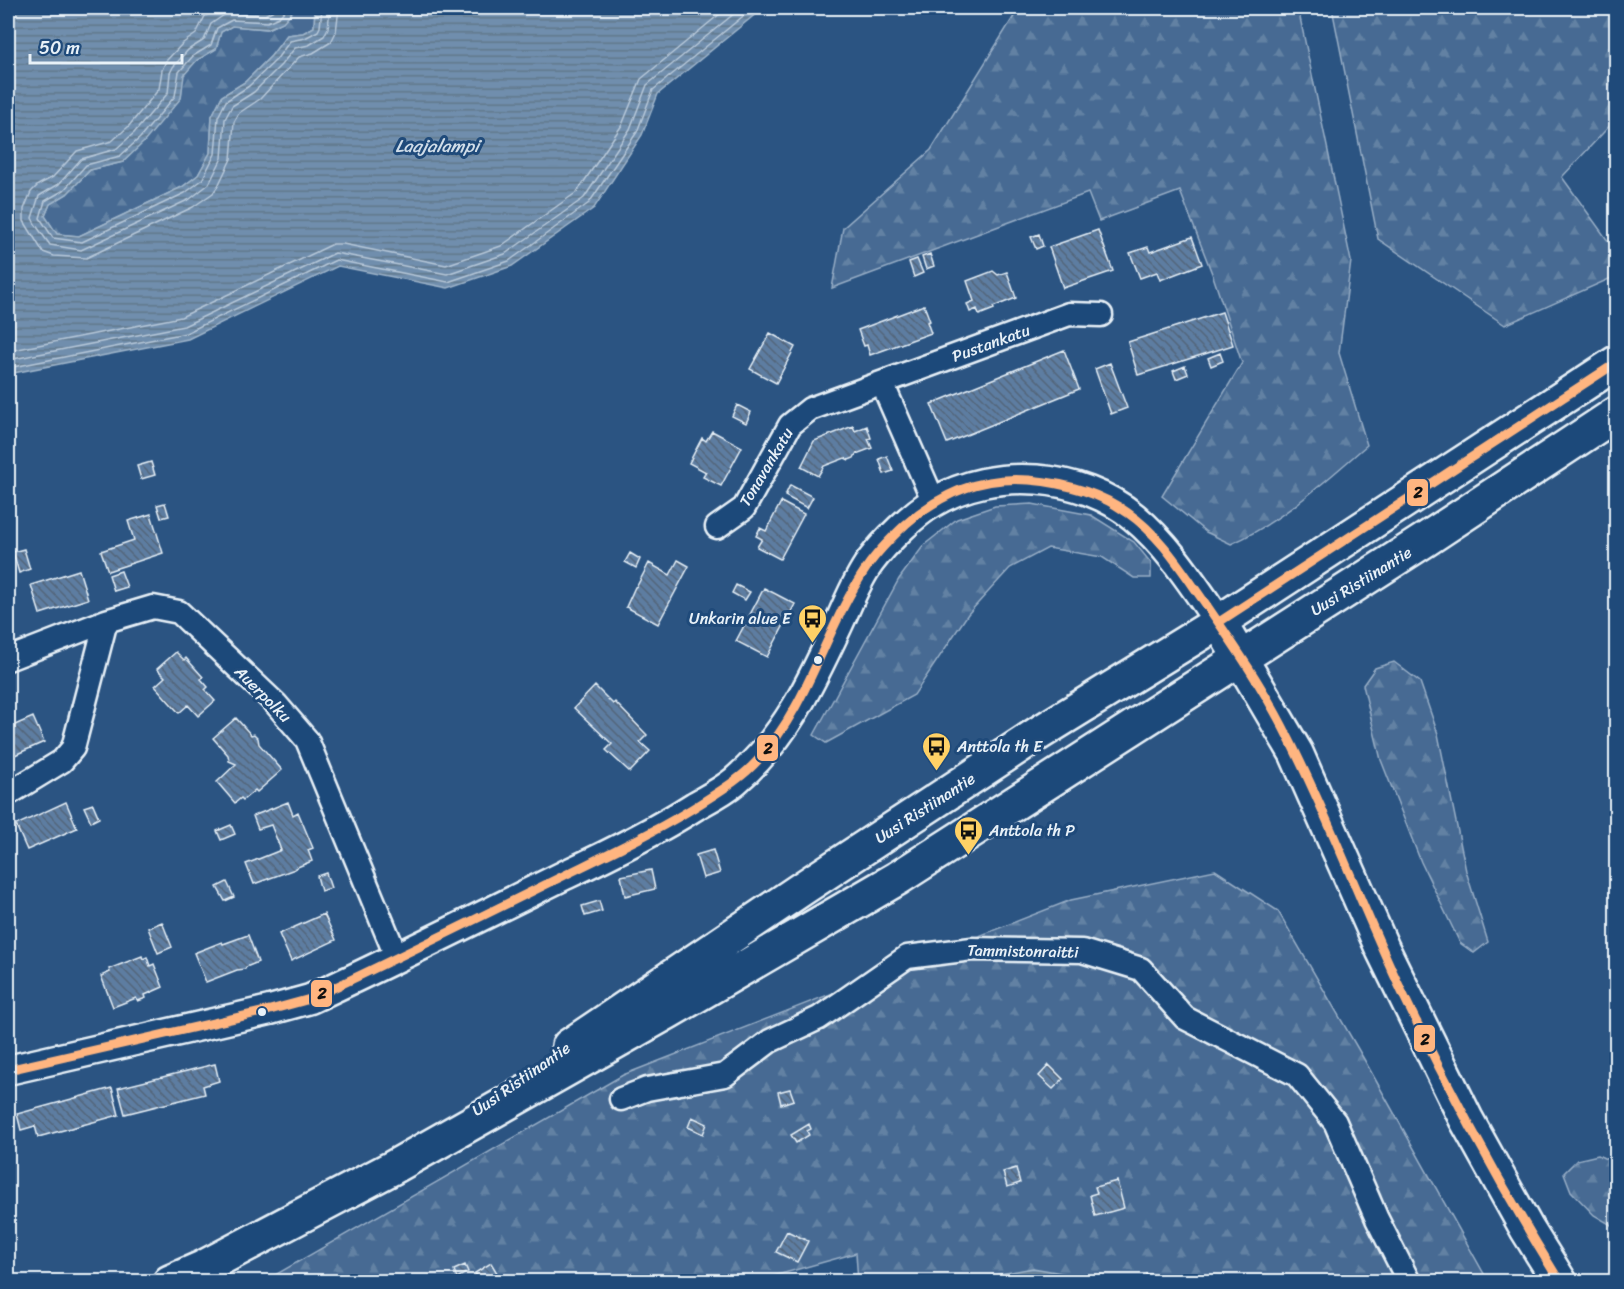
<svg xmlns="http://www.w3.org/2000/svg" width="1624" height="1289" viewBox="0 0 1624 1289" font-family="Sriracha,sans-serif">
	<defs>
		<pattern id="forest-firs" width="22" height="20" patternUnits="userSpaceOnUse" patternTransform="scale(1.5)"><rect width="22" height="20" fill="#476b93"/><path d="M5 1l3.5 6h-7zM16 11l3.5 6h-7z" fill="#6281a3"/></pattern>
		<pattern id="water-rules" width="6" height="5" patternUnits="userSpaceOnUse" patternTransform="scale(1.5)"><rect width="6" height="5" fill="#708ead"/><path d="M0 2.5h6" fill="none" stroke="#61768a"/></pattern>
		<pattern id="building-back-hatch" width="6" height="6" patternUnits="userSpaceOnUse" patternTransform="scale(1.5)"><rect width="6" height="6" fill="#5d7da1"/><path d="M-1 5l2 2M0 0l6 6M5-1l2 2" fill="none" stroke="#53657a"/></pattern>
	</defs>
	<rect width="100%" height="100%" fill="#2b5482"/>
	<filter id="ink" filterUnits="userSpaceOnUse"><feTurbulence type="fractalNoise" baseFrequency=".0167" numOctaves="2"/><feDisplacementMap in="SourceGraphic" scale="12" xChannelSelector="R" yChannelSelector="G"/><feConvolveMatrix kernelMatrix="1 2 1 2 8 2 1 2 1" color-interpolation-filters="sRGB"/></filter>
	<g filter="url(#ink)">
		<path fill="url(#forest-firs)" stroke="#98aec6" stroke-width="1.5" d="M295 8H315L314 27 303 33 287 35 271 56 245 82 222 96 212 116 210 153 198 175 182 187 79 236 57 234 45 216 50 204 67 194 90 170 123 162 181 98 183 75 197 60 216 49 221 32 232 26 267 29 283 22Z
			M1019 8H1298L1351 261 1339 353 1367 445C1325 481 1283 521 1231 544L1206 532 1162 496 1242 363 1213 276 1180 191 1099 221 1088 193 832 288 843 228 931 150Z
			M1332 8H1616V119L1562 177 1616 252V276L1505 325 1378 239Z
			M1032 504 1091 515 1134 542 1151 563V578H1134L1102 557 1048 548 1010 568 968 614 914 695 826 743 814 735 899 579 924 545 957 519 995 506Z
			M1394 662 1420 682 1438 734 1466 871 1488 942 1474 953 1460 943 1421 862 1381 760 1363 685 1375 668Z
			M1215 870 1278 911 1365 1061 1488 1281 858 1282 856 1253 756 1281 263 1282 623 1075 1071 900Z
			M1598 1155 1616 1164V1228L1594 1215 1571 1191 1564 1173 1577 1160Z"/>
		<path fill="url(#water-rules)" stroke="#a0b6cb" stroke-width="1.5" d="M8 8H295L283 22 267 29 232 26 221 32 216 49 197 60 184 75 181 98 144 142 123 162 90 170 67 194 50 204 45 216 57 234 79 236 182 187 198 175 210 153 212 116 222 96 245 82 271 56 287 35 303 33 314 27 315 8H763L658 94 642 135 594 208 512 266 448 288 338 266 188 339 8 374Z
			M1033 1268 1107 1281H962Z"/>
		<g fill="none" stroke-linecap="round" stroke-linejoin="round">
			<path stroke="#b8c9da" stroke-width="1.5" d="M219 8 205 16 196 34 183 43 166 61 162 70 159 89 128 127 112 141 77 151 53 177 38 185 31 192 24 209V221L43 252 54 256 86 258 193 207 213 193 218 186 231 159 234 122 239 113 260 99 299 57 313 53 331 42 336 32 339 8
				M277 8 265 15 227 13 211 24 204 40 188 50 173 67 170 73 168 93 134 133 116 149 81 159 59 184 39 196 32 218 35 224 50 245 81 250 190 199 209 184 222 158 225 119 232 106 254 92 281 65 295 48 309 45 324 36 328 28 330 8
				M287 8 279 17 267 22 232 20 217 28 211 45 193 56 179 72 175 96 140 138 120 156 86 165 64 190 45 201 40 218 53 238 82 242 185 193 202 180 215 154 218 117 226 101 249 86 276 60 290 41 305 38 318 31 320 27 322 8
				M8 351 181 317 333 244H343L446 265 501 246 577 192 622 125 641 79 727 8
				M8 360 184 326 335 253 447 274 505 254 584 198 630 129 647 85 741 8
				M8 368 186 333 336 260 448 282 509 261 589 203 637 132 653 90 753 8
				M990 1282 1033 1274 1074 1282"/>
		</g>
		<path fill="url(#building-back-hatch)" stroke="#e8f1f8" stroke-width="1.5" d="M1098 230 1113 271 1063 288 1049 247Z
			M1039 234 1043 246 1036 249 1031 237Z
			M1192 237 1202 264 1160 280 1157 272 1140 278 1130 253 1148 247 1150 252Z
			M930 254 934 266 926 269 922 257Z
			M917 259 923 273 914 277 909 262Z
			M993 271 998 275 1007 272 1016 298 993 307 994 309 979 315 977 309 970 312 967 304 974 301 967 281Z
			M924 305 930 321 927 322 931 333 870 355 867 345 864 346 858 330Z
			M1222 312 1233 345 1138 375 1128 342Z
			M770 333 795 347 776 383 750 369Z
			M1064 350 1079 389 947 443 931 404Z
			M1220 353 1223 361 1211 366 1208 358Z
			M1110 363 1127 408 1111 414 1095 369Z
			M1185 366 1188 374 1176 379 1173 371Z
			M737 405 751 412 746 423 732 416Z
			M853 426 855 431 867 426 871 438 868 439 872 448 856 454 854 458 849 460 845 458 824 466 818 476 801 467 814 441Z
			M712 431 742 447 721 486 703 477 706 472 689 463 702 438 706 441Z
			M887 456 893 471 884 474 879 459Z
			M151 462 155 475 141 479 137 466Z
			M790 485 813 497 807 508 785 496Z
			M781 502 804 514 780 559 757 547 762 539 756 536 760 528 766 531Z
			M165 503 169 516 161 518 157 505Z
			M151 514 163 553 108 571 101 551 134 540 128 521Z
			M24 549 30 569 19 573 13 552Z
			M630 553 640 559 636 568 625 562Z
			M678 560 689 566 658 624 626 607 635 587 637 586 649 563 670 575Z
			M79 570 88 599 40 614 31 585Z
			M121 571 127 587 114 591 109 575Z
			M736 585 750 592 745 600 732 593Z
			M764 588 795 604 767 657 736 641Z
			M8 600 15 623 8 625Z
			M176 652 184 660 186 658 203 677 201 679 208 687 205 690 215 701 198 716 188 705 179 713 155 686 165 677 157 669Z
			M595 686 613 704 615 702 647 735 640 742 650 751 630 772 606 750 612 744 574 708Z
			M33 717 44 742 8 758V728Z
			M236 718 251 735 254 734 258 738 259 744 282 770 257 792 255 790 243 800 241 798 235 803 217 782 236 764 229 761 228 755 213 738Z
			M66 802 77 828 27 850 16 825Z
			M288 802 293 815 298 812 313 848 308 850 312 861 295 868V869L254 884 246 864 281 850 271 825 258 829 253 816Z
			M93 804 99 818 91 822 84 807Z
			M231 825 235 834 221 840 217 831Z
			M713 850 720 873 703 878 696 855Z
			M651 870 655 889 625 896 621 876Z
			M326 873 331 888 321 891 317 876Z
			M227 882 234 897 225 901 217 887Z
			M599 901 602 911 585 916 582 906Z
			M324 914 336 940 291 961 279 934Z
			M162 922 172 947 158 953 148 928Z
			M248 935 258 962 246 967 245 969 237 970 206 982 194 953 222 942 223 944Z
			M142 956 143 959 147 957 150 966 154 964 163 987 145 995 146 998 138 1001 136 998 113 1007 101 976 110 972 109 969Z
			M215 1064 219 1081 203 1086 205 1094 125 1114 118 1088Z
			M1049 1065 1063 1079 1053 1089 1039 1076Z
			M112 1088 119 1115 38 1137 35 1126 21 1130 17 1114Z
			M790 1089 794 1100 781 1104 778 1092Z
			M692 1117 707 1124 703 1134 688 1127Z
			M809 1124 811 1129 807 1131 809 1135 796 1143 791 1135Z
			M1016 1168 1020 1183 1007 1187 1003 1172Z
			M1117 1181 1124 1208 1095 1216 1090 1195 1097 1193 1095 1187Z
			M787 1231 808 1241 797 1262 776 1252Z
			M491 1263 499 1276 491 1282H481L475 1273Z
			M465 1265 468 1272 457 1278 454 1270Z
			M1146 1274 1162 1275 1161 1282H1146Z"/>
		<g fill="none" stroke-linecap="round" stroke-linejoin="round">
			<defs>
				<path id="minor" d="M882 383 934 502
					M717 527 744 508 790 425 810 409 1069 314 1101 315
					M8 659 106 621 153 607 179 612 276 704 307 740 397 958
					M8 794 62 761 73 748 106 621
					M621 1099 647 1089 725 1075 770 1041 819 1018 907 957 972 949 1082 951 1141 969 1185 1018 1297 1075 1335 1122 1377 1219 1409 1282"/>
				<path id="tertiary" d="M8 1070 270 1010 310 999C396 959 480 917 565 875 610 854 653 833 695 806 709 798 723 791 735 781 786 737 810 685 838 625 848 604 856 581 870 562 885 542 913 514 934 502 994 466 1081 473 1134 517 1169 546 1194 586 1219 622"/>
				<path id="primary" d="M1219 622 1296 753 1383 950 1466 1119 1527 1229 1560 1282"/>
				<path id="trunk" d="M569 1046 803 888 1039 733 1219 622 1616 363
					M170 1282 202 1268 392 1168 668 1012 898 878 1425 540 1616 414"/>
			</defs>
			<use href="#minor" stroke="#e8f1f8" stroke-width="27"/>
			<use href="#tertiary" stroke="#e8f1f8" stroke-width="33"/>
			<use href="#primary" stroke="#e8f1f8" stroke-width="38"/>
			<use href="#trunk" stroke="#e8f1f8" stroke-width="38"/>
			<use href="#minor" stroke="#1f4a7a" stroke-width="22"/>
			<use href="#tertiary" stroke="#1f4a7a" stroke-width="28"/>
			<use href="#primary" stroke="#1f4a7a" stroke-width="33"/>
			<use href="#trunk" stroke="#1f4a7a" stroke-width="33"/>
			<defs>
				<path id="bus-1" d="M1219 622 1616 363
					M8 1070 270 1010 310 999C394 960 478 918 561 877 610 853 660 830 706 800 725 788 744 776 759 759 810 703 825 628 867 567 878 551 892 537 906 524 941 493 982 476 1029 480 1064 483 1099 492 1128 513 1160 535 1181 569 1203 600 1234 645 1265 690 1289 739 1331 822 1363 910 1403 994 1450 1093 1502 1188 1560 1282"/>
			</defs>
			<use href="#bus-1" stroke="#1f4a7a" stroke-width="14"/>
			<use href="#bus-1" stroke="#ffb580" stroke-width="9"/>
		</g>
	</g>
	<defs>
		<symbol id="bus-pin" viewBox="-11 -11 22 30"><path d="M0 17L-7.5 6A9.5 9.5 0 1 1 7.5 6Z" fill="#ffd166" stroke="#1f4a7a"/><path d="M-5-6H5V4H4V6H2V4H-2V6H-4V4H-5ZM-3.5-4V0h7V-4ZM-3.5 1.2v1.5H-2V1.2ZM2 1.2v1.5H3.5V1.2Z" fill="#111"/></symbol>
	</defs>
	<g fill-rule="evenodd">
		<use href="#bus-pin" x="796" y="602" width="33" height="45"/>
		<use href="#bus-pin" x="920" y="730" width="33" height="45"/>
		<use href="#bus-pin" x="952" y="814" width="33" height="45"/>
	</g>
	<g fill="#e8f1f8" stroke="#1f4a7a" stroke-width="2">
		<circle cx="818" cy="660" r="5"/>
		<circle cx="262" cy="1012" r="5"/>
	</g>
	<g text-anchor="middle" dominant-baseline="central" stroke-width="6" stroke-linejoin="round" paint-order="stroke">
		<g font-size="16" fill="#e8f1f8" stroke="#1f4a7a">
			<text transform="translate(991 343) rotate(-20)">Pustankatu</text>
			<text transform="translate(766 467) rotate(-59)">Tonavankatu</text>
			<text transform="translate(1361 581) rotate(-32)">Uusi Ristiinantie</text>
			<text transform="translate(263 694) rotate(45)">Auerpolku</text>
			<text transform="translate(925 808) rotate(-33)">Uusi Ristiinantie</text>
			<text transform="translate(1023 951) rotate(1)">Tammistonraitti</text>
			<text transform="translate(521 1079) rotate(-35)">Uusi Ristiinantie</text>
		</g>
		<g font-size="16" fill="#e8f1f8" stroke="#1f4a7a" text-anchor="start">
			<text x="791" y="618" text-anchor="end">Unkarin alue E</text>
			<text x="957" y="746">Anttola th E</text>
			<text x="989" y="830">Anttola th P</text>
		</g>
		<g font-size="18" font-style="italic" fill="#d0dde9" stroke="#1f4a7a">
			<text x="437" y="146">Laajalampi</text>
		</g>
	</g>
	<g stroke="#1f4a7a" stroke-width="2">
		<rect x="1406" y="478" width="23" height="29" rx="6" fill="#ffb580"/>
		<rect x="756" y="734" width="23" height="28" rx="6" fill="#ffb580"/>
		<rect x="310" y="979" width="23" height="29" rx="6" fill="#ffb580"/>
		<rect x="1413" y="1024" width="23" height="29" rx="6" fill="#ffb580"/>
	</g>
	<g font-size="16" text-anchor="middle" font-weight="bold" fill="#111">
		<text x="1418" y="498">2</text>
		<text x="768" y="754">2</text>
		<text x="322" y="999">2</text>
		<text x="1425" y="1045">2</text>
	</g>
	<rect width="1624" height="1289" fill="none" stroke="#1f4a7a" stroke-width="30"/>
	<rect x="15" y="15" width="1594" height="1259" fill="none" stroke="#e8f1f8" stroke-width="2" filter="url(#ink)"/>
	<path d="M30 54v9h152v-9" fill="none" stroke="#e8f1f8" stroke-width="3"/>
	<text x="39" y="54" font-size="18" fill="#e8f1f8" stroke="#1f4a7a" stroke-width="4.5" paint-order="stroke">50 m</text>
</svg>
